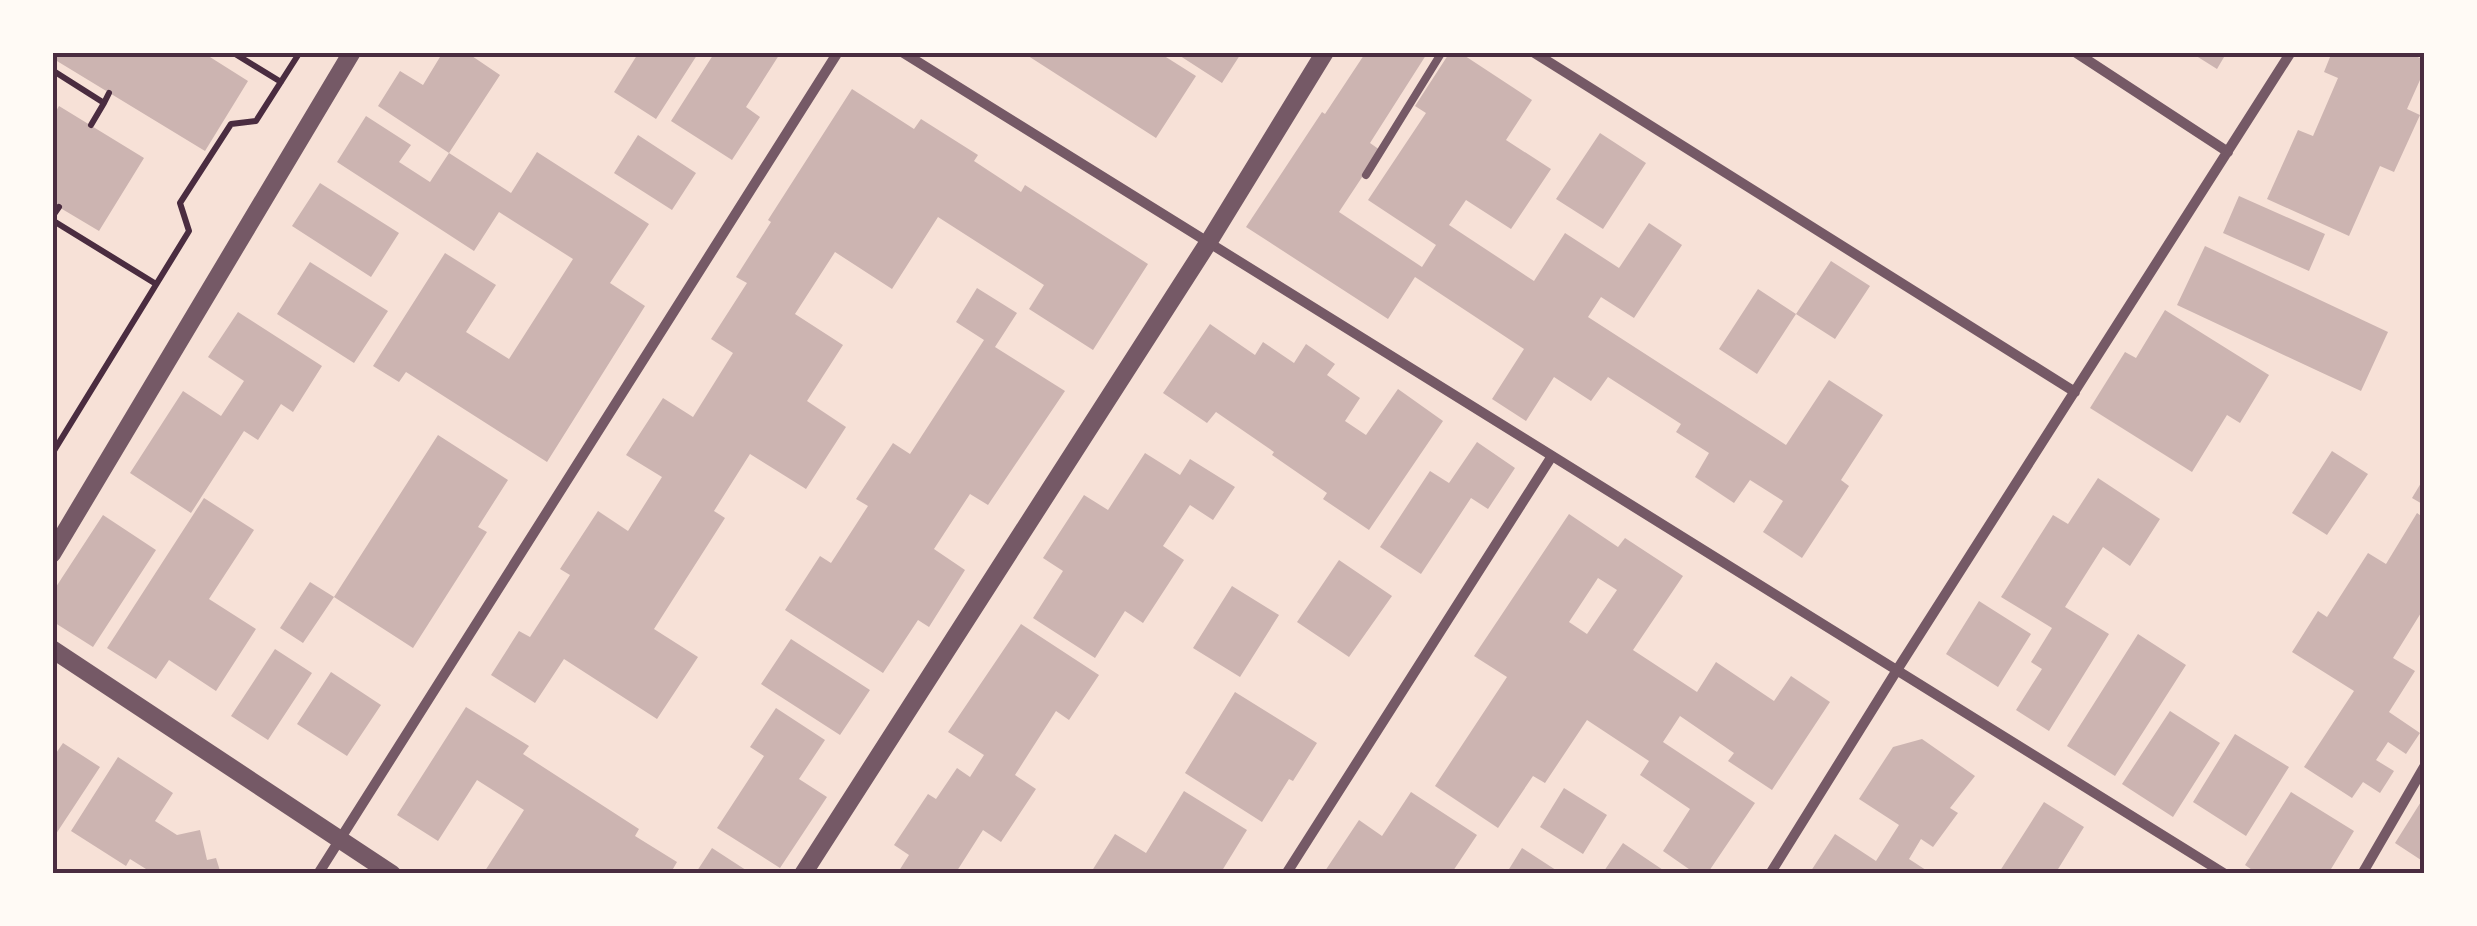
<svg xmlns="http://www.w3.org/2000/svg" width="2477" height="926" viewBox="0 0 2477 926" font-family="Lato,sans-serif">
	<rect width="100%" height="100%" fill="#f7e1d7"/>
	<path fill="#ccb4b1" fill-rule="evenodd" d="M52 52H202L248 81 205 151 52 58Z
		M443 52H466L500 75 449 153 378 106 400 71 423 85Z
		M639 52H699L656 119 614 92Z
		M715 52H781L746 107 760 117 732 160 671 121Z
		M1022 52H1158L1196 76 1156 138Z
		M1174 52H1242L1222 83Z
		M1366 52H1428L1370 143 1380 150 1339 212 1422 267 1436 245 1368 200 1426 113 1415 106 1450 52H1459L1532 100 1506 140 1551 169 1511 229 1466 200 1449 225 1534 281 1565 233 1619 268 1649 223 1682 245 1634 318 1601 297 1588 317 1786 445 1829 380 1883 415 1841 480 1849 486 1802 558 1763 532 1783 501 1750 480 1734 503 1695 477 1709 453 1676 432 1681 424 1608 377 1591 401 1554 377 1526 421 1492 399 1524 349 1415 277 1388 319 1246 227 1322 112 1325 114Z
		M2190 52H2227L2217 69Z
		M2332 52H2407L2424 60V71L2407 109 2420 115 2394 172 2380 166 2349 236 2267 199 2298 130 2313 136 2338 78 2324 72Z
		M852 89 914 129 921 119 978 155 974 161 1021 192 1025 185 1148 264 1093 350 1029 309 1044 285 938 217 892 289 835 252 795 314 843 345 807 401 846 427 806 489 750 454 714 511 725 518 654 629 698 657 657 719 564 659 535 703 491 675 519 631 530 637 570 575 560 569 598 511 628 531 662 477 626 455 663 398 693 417 733 353 711 339 747 283 736 277 771 222 768 220Z
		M59 106 144 158 99 231 52 203V118Z
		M366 116 411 145 399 162 430 182 449 153 511 193 537 152 649 224 610 283 645 306 547 462 406 372 399 382 373 366 445 253 496 285 466 332 509 359 573 259 499 212 474 251 337 162Z
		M1600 133 1646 163 1603 229 1556 199Z
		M638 135 696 173 672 210 614 173Z
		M320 183 399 233 371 277 292 226Z
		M2239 196 2325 234 2309 271 2223 233Z
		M2205 246 2388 332 2361 391 2177 305Z
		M1831 261 1870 286 1835 339 1796 314 1757 374 1719 349 1758 289 1796 314Z
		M310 262 388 311 354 363 277 314Z
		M977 288 1017 313 995 347 1065 391 988 505 970 494 934 549 965 570 929 627 918 620 883 673 785 610 820 556 831 563 868 506 856 499 893 443 910 454 984 340 956 322Z
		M2165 310 2269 375 2240 423 2227 415 2192 472 2090 408 2125 352 2136 358Z
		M238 312 322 366 293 412 281 404 258 440 244 431 191 513 130 473 183 391 221 416 244 381 208 357Z
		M1210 324 1255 355 1263 342 1294 363 1306 344 1335 364 1327 375 1360 398 1345 421 1366 435 1398 389 1443 421 1369 530 1323 499 1327 493 1272 455 1274 452 1216 412 1207 423 1163 393Z
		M438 435 508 480 478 527 487 532 413 648 334 597Z
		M1477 442 1515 468 1488 509 1471 498 1421 574 1380 547 1430 471 1449 483Z
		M2332 451 2368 474 2327 535 2292 513Z
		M1145 453 1180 475 1190 459 1235 487 1213 520 1190 505 1163 546 1184 560 1143 623 1125 611 1095 658 1033 618 1063 571 1043 558 1084 495 1108 510Z
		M2098 478 2160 519 2130 566 2103 547 2065 607 2109 634 2049 731 2016 710 2042 669 2031 662 2052 628 2001 597 2053 515 2068 524Z
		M2424 478V505L2412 498Z
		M204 498 254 530 209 599 256 629 216 691 169 660 156 679 107 648Z
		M2417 513 2424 518V608L2393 658 2415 671 2389 712 2420 733 2406 754 2388 742 2376 760 2394 771 2380 793 2363 782 2352 798 2304 767 2354 691 2292 652 2318 611 2327 617 2368 553 2386 564Z
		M1569 514 1618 547 1625 538 1683 576 1633 650 1697 692 1716 662 1774 701 1791 676 1830 702 1772 790 1728 761 1734 753 1680 716 1663 742 1755 803 1707 874H1696L1663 851 1690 809 1640 775 1649 761 1587 720 1545 783 1533 776 1498 828 1435 786 1507 677 1474 656ZM1598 578 1617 590 1587 634 1569 622Z
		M103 515 156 550 93 647 52 621V593Z
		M1339 560 1392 596 1349 657 1297 622Z
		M310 582 334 597 303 643 280 628Z
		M1232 586 1279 615 1240 677 1193 648Z
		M1979 601 2031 634 1998 687 1946 654Z
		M1021 624 1099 675 1069 720 1056 711 1015 775 1036 789 1001 842 983 830 955 874H897L909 855 894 845 928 794 936 799 957 768 970 777 984 755 948 732Z
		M2138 634 2186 665 2115 776 2067 746Z
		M791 639 870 690 840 735 761 684Z
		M275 649 312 673 268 740 231 716Z
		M331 672 381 705 347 756 297 724Z
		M1235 692 1317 743 1293 781 1289 779 1262 822 1185 773Z
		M466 707 529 746 523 754 639 829 635 836 677 862 670 874H483L524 810 477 780 438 841 397 815Z
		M776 708 825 740 799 779 827 797 780 868 717 828 764 756 750 747Z
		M2170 711 2220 743 2173 817 2122 784Z
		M2235 734 2289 767 2246 836 2193 802Z
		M1922 739 1975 776 1950 808 1958 813 1933 847 1921 839 1909 859 1932 874H1809L1835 834 1876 861 1899 825 1859 799 1893 747Z
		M63 743 100 767 52 840V759Z
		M118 757 173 793 155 821 177 835 200 830 207 860 216 858 221 874H147L146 869 130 859 126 866 71 831Z
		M1564 788 1607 815 1583 854 1540 827Z
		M1184 791 1247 830 1220 874H1090L1115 834 1146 853Z
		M1411 792 1477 835 1451 874H1323L1359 820 1382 836Z
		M2291 792 2354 831 2328 874H2258L2245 865Z
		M2424 797V862L2395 843Z
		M2044 802 2084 827 2055 874H1998Z
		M1623 843 1669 874H1602Z
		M712 848 752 874H695Z
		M1522 848 1562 874H1506Z"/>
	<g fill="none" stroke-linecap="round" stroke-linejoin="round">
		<path stroke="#4a2c40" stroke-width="6" d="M232 52 281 82
			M52 70 104 103 109 93
			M91 125 104 103
			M52 217 59 207
			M52 220 156 284
			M52 454 189 231 180 203 231 124 256 121 300 52"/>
		<path stroke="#755966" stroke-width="8" d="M1366 175 1442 52"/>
		<path stroke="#755966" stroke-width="10" d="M902 52 2225 874
			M1533 52 2075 392
			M2075 52 2228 152
			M318 874 838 52
			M1286 874 1552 456
			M1770 874 1897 670 2291 52
			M2362 874 2424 767"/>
		<path stroke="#755966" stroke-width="18" d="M52 554 352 52
			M52 649 392 874
			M803 874 1208 243 1325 52"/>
	</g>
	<rect width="2477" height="926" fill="none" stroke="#fffaf5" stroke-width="110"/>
	<rect x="55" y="55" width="2367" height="816" fill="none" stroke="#4a2c40" stroke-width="4"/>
</svg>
